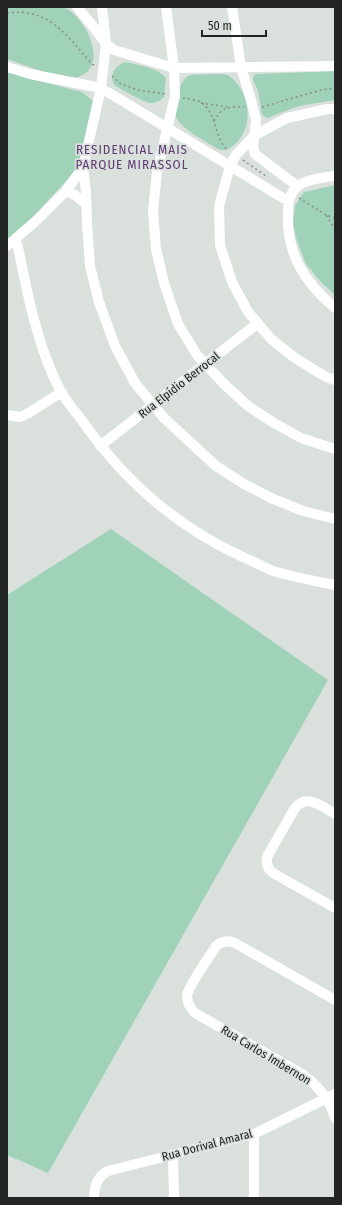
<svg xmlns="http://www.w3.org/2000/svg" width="342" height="1205" viewBox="0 0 342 1205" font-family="'Fira Sans Condensed',sans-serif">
	<rect width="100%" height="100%" fill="#dae1dd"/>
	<path fill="#a0d2ba" d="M7 7C17 7 59 5 65 8 86 17 110 67 78 77 65 81 21 64 7 59Z
		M125 62C138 65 157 67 166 78L164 97C160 101 156 103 150 103 146 103 120 89 116 86 107 78 115 65 125 62Z
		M7 71 28 78 82 92 93 101 81 156 75 171 33 217 7 241Z
		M335 71V100L299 106 267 118 262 115 258 91 253 80V77L256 74Z
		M190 75C198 75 221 73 227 75 232 77 238 84 240 88 253 108 250 138 227 150H221L218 149C206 141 178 128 175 114 178 101 177 81 190 75Z
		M335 185V295L320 281 306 264 297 241 293 224 295 206 304 192Z
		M111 529 328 680 48 1173 7 1155V595Z"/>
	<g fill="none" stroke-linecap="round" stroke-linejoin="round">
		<path stroke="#888e8a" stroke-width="1.5" stroke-dasharray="2 3" stroke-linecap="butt" d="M7 13C49 7 67 36 92 64L95 66
			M112 76 121 84 138 90 166 94
			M183 98C189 99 197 100 202 103 218 115 214 140 228 150
			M201 103 227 107
			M262 107 321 90 335 88
			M214 121C223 106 227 107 244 107
			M243 160 266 176
			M299 198 326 215
			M335 218 326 215 335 229"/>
		<path stroke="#fff" stroke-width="10" d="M77 7 96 30 106 44 114 50 174 68 335 66
			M102 7 106 44 101 88 83 167 86 192 87 223 90 266 99 302 115 346 135 383 164 418 216 466 244 484 271 498 303 511 335 519
			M166 7 174 68 175 96 157 172 153 211 156 249 164 283 178 324 197 355 224 384 248 406 274 423 301 438 335 449
			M232 7 241 67 251 100 256 120 253 147 255 154 297 186
			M7 67 30 74 101 88 288 201
			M335 109H327L287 118 255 135 236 155 230 166 219 206 220 245 232 282 248 312 271 339 295 358 326 377 335 380
			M335 176C325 177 304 180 297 187 289 193 288 203 288 212 286 253 304 282 335 308
			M66 191 75 195 87 205
			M16 238C27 290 36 345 61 392 67 402 74 410 81 419 123 480 178 528 245 558 254 562 264 567 273 571 293 577 314 581 335 585
			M7 246 37 220 66 191 83 167
			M7 415 20 417 27 414 62 392
			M100 446 258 323
			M335 814C323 807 307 793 295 808L268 855C265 862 267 868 273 873L335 908
			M335 1000 235 943C228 940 222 941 216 946 210 956 188 986 187 996 187 1003 190 1008 195 1013L304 1075C318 1086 330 1100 335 1118
			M254 1134V1198
			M173 1155 174 1198
			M94 1198C94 1186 97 1177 108 1171L254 1134 335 1094"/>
	</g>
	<g text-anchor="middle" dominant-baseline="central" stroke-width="3.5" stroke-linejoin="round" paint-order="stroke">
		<g font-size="12" fill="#222523" stroke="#dae1dd">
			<text transform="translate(179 385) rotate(-38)">Rua Elpídio Berrocal</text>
			<text transform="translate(266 1055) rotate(31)">Rua Carlos Imbernon</text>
			<text transform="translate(207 1145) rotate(-15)">Rua Dorival Amaral</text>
		</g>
		<g font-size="13" letter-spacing="1" fill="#613b74" stroke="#dae1dd">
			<text x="132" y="149">RESIDENCIAL MAIS<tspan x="132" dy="15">PARQUE MIRASSOL</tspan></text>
		</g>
	</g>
	<rect width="342" height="1205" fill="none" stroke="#222523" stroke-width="16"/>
	<path d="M202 30v6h64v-6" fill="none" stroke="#222523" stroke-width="2"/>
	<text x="208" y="30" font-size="12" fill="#222523" stroke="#dae1dd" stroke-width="3" paint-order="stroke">50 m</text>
</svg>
